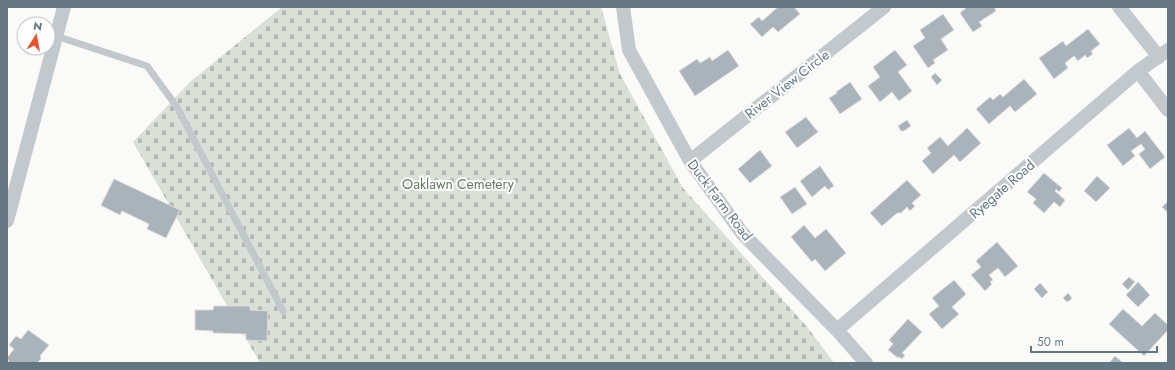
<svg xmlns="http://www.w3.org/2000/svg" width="1175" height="370" viewBox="0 0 1175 370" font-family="Jost,sans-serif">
	<defs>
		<pattern id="cemetery-stones" width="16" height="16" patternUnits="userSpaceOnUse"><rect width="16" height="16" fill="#dadfd7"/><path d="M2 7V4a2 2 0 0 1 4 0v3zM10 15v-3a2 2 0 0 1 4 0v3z" fill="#b4b9b4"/></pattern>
	</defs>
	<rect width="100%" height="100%" fill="#fafaf8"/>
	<path fill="url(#cemetery-stones)" d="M282 7H601L620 74 683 188 808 328 834 363H260L133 142 191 81Z"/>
	<path fill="#aab3b9" stroke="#dcdcda" d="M778 7H794L800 14 778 32 773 27 762 37 750 24 759 17 762 21Z
		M967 7H994L996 11 979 22 982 26 973 32 960 13Z
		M943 14 954 30 941 39 948 50 933 60 935 63 928 68 913 46 925 38 920 30Z
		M1088 29 1100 44 1091 51 1093 54 1087 58 1085 55 1078 61 1074 56 1065 63 1068 68 1054 79 1039 58 1063 41 1066 46Z
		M728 50 739 66 695 96 679 71 697 59 700 63 710 57 712 61Z
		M895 50 907 65 898 72 912 91 899 101 892 92 880 102 868 86 880 77 873 67Z
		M935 73 942 80 937 85 931 77Z
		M1024 79 1037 94 1015 112 1010 106 989 124 976 109 990 97 993 100 1000 94 1003 97Z
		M850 82 862 99 840 114 829 98 837 93 836 92Z
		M806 117 818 132 797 148 785 132Z
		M907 120 911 126 904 131H901L898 126Z
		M967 128 981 143 960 162 954 155 933 174 922 161 931 153 927 148 940 137 948 146Z
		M1129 128 1137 138 1145 131 1165 157 1150 169 1139 154 1145 149 1141 144 1131 151 1135 156 1123 166 1107 145Z
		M760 150 772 166 750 183 738 169Z
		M820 166 834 186 828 190 825 186 812 197 800 181Z
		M1044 173 1062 188 1059 192 1056 189 1055 191 1065 200 1060 207 1054 202 1044 213 1033 203 1036 199 1027 192Z
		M1097 176 1110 188 1096 202 1084 191Z
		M114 179 180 210 166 238 147 229 149 224 122 211 120 215 102 206 101 205Z
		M907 180 921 195 912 203 915 206 910 211 907 207 901 213H897L882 226 870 213Z
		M795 187 807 204 792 214 780 197Z
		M1168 201V213L1162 207Z
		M804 225 815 238 826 229 846 253 825 271 815 259 812 262 791 237Z
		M997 242 1018 266 1005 277 998 268 989 275 993 280 990 282 992 284 985 291 971 275 981 267 976 261Z
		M1129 277 1135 282 1128 290 1122 284Z
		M954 280 966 294 952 307 959 314 942 329 929 314 939 306 932 298Z
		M1138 282 1150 295 1138 307 1126 295Z
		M1040 283 1048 292 1042 298 1034 289Z
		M1068 293 1072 298 1068 302 1066 301 1063 298Z
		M214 306H250V310L268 311 267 341 246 340V334L213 333V331L195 330V310H213Z
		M1123 309 1142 326 1155 313 1168 325V330L1144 356 1109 324Z
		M908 319 922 332 902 353 905 355 902 359 899 357 898 358 888 350 893 344 889 340Z
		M28 330 49 345 40 356 41 359 37 363H7L9 361 7 358 14 349 9 345 16 336 21 339Z
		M1115 356 1123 363H1109Z"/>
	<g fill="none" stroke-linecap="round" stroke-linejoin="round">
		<path stroke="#c3c8cc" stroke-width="7" d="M56 36 147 66 177 107 283 311"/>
		<path stroke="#c3c8cc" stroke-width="14" d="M623 7 629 50 690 161 742 233 837 330 866 363
			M1119 7 1159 57
			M1138 71 1168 110
			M690 161 884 7
			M7 221 64 7
			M837 330 1138 71 1168 50"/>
	</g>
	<g text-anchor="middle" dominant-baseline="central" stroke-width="4" stroke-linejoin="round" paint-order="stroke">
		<g font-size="14" fill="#657683" stroke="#fff">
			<text transform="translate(787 84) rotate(-38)">River View Circle</text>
			<text transform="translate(1002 189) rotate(-41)">Ryegate Road</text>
			<text transform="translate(720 200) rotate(53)">Duck Farm Road</text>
		</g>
		<g font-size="14" fill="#687a64" stroke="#fff">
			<text x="458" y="184">Oaklawn Cemetery</text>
		</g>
	</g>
	<rect width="1175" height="370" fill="none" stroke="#657683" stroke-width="16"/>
	<g transform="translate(36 36) rotate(11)"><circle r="19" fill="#ffffff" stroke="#c1c8cd"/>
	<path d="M0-3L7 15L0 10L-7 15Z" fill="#e4572e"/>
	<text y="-6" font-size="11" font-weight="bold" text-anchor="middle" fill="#657683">N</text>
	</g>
	<path d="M1031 346v6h126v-6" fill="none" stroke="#657683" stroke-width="2"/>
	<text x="1037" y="346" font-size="12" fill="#657683" stroke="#ffffff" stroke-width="3" paint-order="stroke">50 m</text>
</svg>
